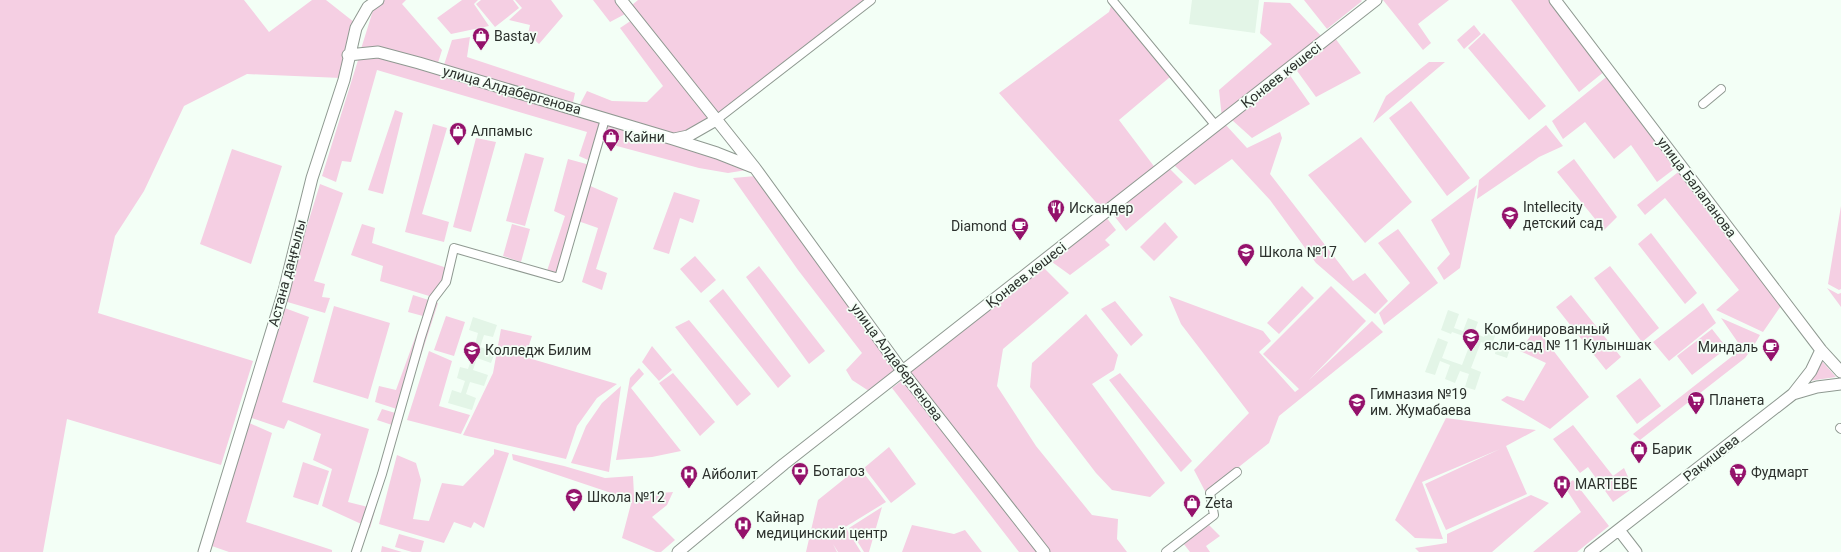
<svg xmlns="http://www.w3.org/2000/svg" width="1841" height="552" viewBox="0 0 1841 552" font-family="Roboto,sans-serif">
	<rect width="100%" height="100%" fill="#f3fff6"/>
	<path fill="#e3f5e7" d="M1192 0H1259L1255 33 1189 24Z
		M1448 310 1459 314 1454 328 1463 331 1468 318 1478 322 1474 333 1484 337 1488 325 1497 329 1493 342 1498 344 1500 339 1512 343 1507 358 1495 354 1496 348 1481 342 1471 368 1481 372 1475 390 1465 387 1469 374 1460 371 1455 383 1445 379 1450 365 1440 361 1435 375 1425 372 1438 338 1448 342 1442 358 1462 365 1472 339 1452 332 1451 334 1441 330Z
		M473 317 497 325 493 337 484 335 480 347 495 352 491 363 477 358 473 370 488 375 484 386 470 382 466 394 476 398 472 410 448 403 452 390 461 393 465 381 457 378 460 367 468 369 472 357 464 354 468 343 475 345 478 333 469 330Z"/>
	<path fill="#f5cfe3" d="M0 0H244L269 32 312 0H326L359 26 341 78 247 74 184 106 144 191 115 236 98 313 253 361 221 465 67 419 43 552H0Z
		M381 0H406L402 4 442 50 437 66 361 49 375 4Z
		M462 0H478L474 4 489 26 451 34 437 18Z
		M481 0H513L519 8 495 27 476 4Z
		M515 0H551L563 16 539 44 528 34 530 25 509 20 522 8Z
		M593 0H617L627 13 610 22Z
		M638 0H866L718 116 632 5Z
		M1304 0H1361L1362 1 1327 29Z
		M1383 0H1449L1418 24 1431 43 1423 50Z
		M1511 0H1552L1605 71 1579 92Z
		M1264 2 1290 3 1323 38 1222 118 1219 90 1272 44 1260 33Z
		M1111 6 1170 77 1119 120 1156 169 1102 209 999 93 1109 12Z
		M632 20 713 120 674 136 578 108 587 91 612 101 647 102 663 86 620 28Z
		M1474 25 1481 34 1464 49 1457 40Z
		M1484 33 1546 106 1529 120 1468 48Z
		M470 37 467 57 575 93 572 107 443 68 452 40Z
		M1335 38 1361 73 1316 97 1295 68Z
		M377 54 601 122 588 160 579 156 587 132 377 70 351 162 342 161 336 182 322 176 359 57Z
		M1429 62H1445L1373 123 1386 96Z
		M1289 74 1310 104 1252 138 1232 120Z
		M1610 74 1678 166 1657 182 1631 145 1614 159 1585 122 1563 139 1552 121Z
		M1411 101 1470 178 1447 196 1389 118Z
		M395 110 403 113 383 194 368 190Z
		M607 122 753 169 728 173 699 168 602 142Z
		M1224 123 1247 148 1280 132 1282 138 1270 174 1353 281 1365 273 1388 301 1375 314 1316 263 1270 200 1232 159 1195 185 1174 165Z
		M433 124 447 128 422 214 449 222 444 242 405 232Z
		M1546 125 1563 146 1539 157 1477 199 1479 180Z
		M1361 137 1412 202 1365 243 1308 175Z
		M476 138 496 142 471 232 453 227Z
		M232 149 282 166 251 264 200 244Z
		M525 153 544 158 525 226 506 221Z
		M568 159 590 165 558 275 547 271 565 216 554 211Z
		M1574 159 1617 217 1604 230 1557 172Z
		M1169 168 1183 182 1126 231 1112 213Z
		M1682 169 1783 303 1763 332 1716 310 1739 290 1665 198 1645 215 1637 205Z
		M756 176 898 371 872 393 852 380 846 370 862 353 798 270 733 178Z
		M320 184 343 193 314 281 325 284 322 297 330 298 325 313 284 301Z
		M588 185 618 198 596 269 607 273 602 290 582 282 598 228 578 221Z
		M1477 185 1460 268 1444 280 1437 268 1450 254 1431 220Z
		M674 192 700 200 693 223 680 218 669 254 653 249Z
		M1841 206V289L1839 290 1828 284Z
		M1106 217 1116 230 1105 240 1110 245 1070 275 1052 262Z
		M1165 222 1178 237 1154 261 1140 247Z
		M362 224 375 228 372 243 447 268 439 299 380 281 383 266 351 255Z
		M512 224 530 229 521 262 503 256Z
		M1398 229 1438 283 1384 325 1379 313 1410 283 1378 243Z
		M1651 233 1697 293 1685 304 1638 244Z
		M695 256 716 280 701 293 680 269Z
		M759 266 825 351 809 364 746 277Z
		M1610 266 1659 328 1642 342 1594 278Z
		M1043 267 1069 293 1003 349 997 386 1036 446 1092 515 1118 519 1117 539 1127 552H1050L908 373Z
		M1302 286 1314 298 1279 334 1267 323Z
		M1331 286 1366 321 1309 380 1372 321 1383 332 1279 416 1269 443 1206 493 1194 470 1249 413 1181 324 1169 296 1263 331 1271 341 1259 352 1295 392 1299 389 1263 354Z
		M1827 288 1838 294 1841 293V307Z
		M723 289 791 376 778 388 709 301Z
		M413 295 438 303 403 411 375 402 379 386 396 390 423 316 408 312Z
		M1571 295 1621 357 1606 370 1556 307Z
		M1115 301 1143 335 1131 346 1101 309Z
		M1703 303 1716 323 1669 361 1653 342Z
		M334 306 390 323 368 399 313 382Z
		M282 307 309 317 282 402 369 429 348 502 368 507 392 425 377 420 382 409 402 415 370 528 322 506 332 469 313 460 321 434 288 420 284 429 249 417Z
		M1086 314 1118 355 1114 370 1092 384 1165 483 1150 497 1112 490 1096 473 1030 387 1032 363Z
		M446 316 465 322 454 356 434 350Z
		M1721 318 1760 335 1753 347 1742 343 1739 344Z
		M689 320 751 394 737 406 675 327Z
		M1536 328 1589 397 1550 429 1501 400 1507 396 1524 401 1546 363 1520 351Z
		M501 329 532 336 525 357 617 384 597 398 577 426 566 459 463 435 493 373Z
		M1712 329 1727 348 1692 375 1677 356Z
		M652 346 672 370 659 381 642 362Z
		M1744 347 1751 350 1745 358 1640 440 1633 434Z
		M429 351 452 361 439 406 470 415 461 434 407 420Z
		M1821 360 1836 377 1809 381Z
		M639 368 644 374 631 388 681 451 652 457 616 460 630 378Z
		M673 373 715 422 700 436 659 383Z
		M1120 373 1192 461 1181 472 1109 380Z
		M1640 378 1661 406 1637 424 1616 396Z
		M904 379 1041 552H1019L892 388Z
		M621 386 609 472 571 463 586 426 602 403Z
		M1446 418 1536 430 1506 446 1527 494 1446 530 1425 484 1500 449 1422 482 1443 539 1415 538 1395 520Z
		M247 422 272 433 246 522 332 550V552H229L209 545Z
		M1573 425 1613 476 1624 468 1633 488 1613 502 1588 467 1580 473 1553 439Z
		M889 447 916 484 891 503 864 468Z
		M494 449 509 453 484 528 474 522 471 528 454 522 444 543 379 524 397 455 416 463 421 480 413 519 429 521 442 483 463 486 494 454Z
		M512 454 564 466 605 478 633 476 634 495 673 492 667 505 652 517 675 540 661 552H656L622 538 632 500 513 460Z
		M303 462 329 471 318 505 293 497Z
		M859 467 886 502 829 537 830 538 846 528 861 552H838L833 544 837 552H806L818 500Z
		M1573 480 1609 526 1577 552H1533L1581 512 1564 486Z
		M1531 495 1549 503 1492 552H1419L1415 548 1447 543V534Z
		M882 507 869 552H864L849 528Z
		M912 525 954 534 965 530 982 552H902Z
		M1209 525 1220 536 1206 546 1210 552H1190L1183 543Z
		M399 534 424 541 421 552H412L395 547Z
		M382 546 402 552H381Z"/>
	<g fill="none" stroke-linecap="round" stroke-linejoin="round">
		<defs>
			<path id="street" d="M1112 0 1216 126
				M1703 104 1721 89
				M716 120 871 0
				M1840 428 1841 429
				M356 552 382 474 421 337 433 299 446 282 454 248 559 278 605 119
				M1166 552 1214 515 1210 493 1237 472"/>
			<path id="secondary" d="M621 0 755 168 903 372 1044 552
				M1555 0 1821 350 1841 372
				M348 55 378 52 419 63 673 139 717 153 755 168
				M674 139 688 136 716 120
				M1793 394 1811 371 1821 350
				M1619 530 1636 552
				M204 552 284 291 312 178 344 80 356 28 368 7 378 0
				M678 552 784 464 1376 0
				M1590 552 1793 394 1817 387 1841 384"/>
		</defs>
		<use href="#street" stroke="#8f9991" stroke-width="10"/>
		<use href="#secondary" stroke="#8f9991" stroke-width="13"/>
		<use href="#street" stroke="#fff" stroke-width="8"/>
		<use href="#secondary" stroke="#fff" stroke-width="11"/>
	</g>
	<defs>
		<symbol id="shop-pin" viewBox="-11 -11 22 30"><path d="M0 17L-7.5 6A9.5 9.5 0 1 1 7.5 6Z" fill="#94126b" stroke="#f3fff6"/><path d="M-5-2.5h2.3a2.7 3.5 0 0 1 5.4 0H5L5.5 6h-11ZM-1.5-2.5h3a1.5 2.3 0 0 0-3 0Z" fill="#fff"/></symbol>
		<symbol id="restaurant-pin" viewBox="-11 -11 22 30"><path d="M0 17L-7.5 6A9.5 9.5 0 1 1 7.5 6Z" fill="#94126b" stroke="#f3fff6"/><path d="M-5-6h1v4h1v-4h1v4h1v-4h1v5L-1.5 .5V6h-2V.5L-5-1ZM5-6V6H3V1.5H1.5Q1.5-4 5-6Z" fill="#fff"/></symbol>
		<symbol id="school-pin" viewBox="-11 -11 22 30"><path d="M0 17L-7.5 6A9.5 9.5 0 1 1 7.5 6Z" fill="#94126b" stroke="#f3fff6"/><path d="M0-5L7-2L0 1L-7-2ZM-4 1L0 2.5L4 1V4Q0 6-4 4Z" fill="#fff"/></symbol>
		<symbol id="cafe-pin" viewBox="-11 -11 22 30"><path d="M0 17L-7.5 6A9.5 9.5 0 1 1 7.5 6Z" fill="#94126b" stroke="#f3fff6"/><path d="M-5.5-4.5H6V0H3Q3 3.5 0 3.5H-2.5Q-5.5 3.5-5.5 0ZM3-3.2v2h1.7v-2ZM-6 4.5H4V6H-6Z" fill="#fff"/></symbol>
		<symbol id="university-pin" viewBox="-11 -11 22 30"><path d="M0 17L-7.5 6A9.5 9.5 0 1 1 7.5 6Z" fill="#94126b" stroke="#f3fff6"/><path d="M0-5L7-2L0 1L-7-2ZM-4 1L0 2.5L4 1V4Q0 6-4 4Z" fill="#fff"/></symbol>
		<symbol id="supermarket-pin" viewBox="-11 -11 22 30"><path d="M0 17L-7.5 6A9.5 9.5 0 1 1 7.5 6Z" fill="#94126b" stroke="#f3fff6"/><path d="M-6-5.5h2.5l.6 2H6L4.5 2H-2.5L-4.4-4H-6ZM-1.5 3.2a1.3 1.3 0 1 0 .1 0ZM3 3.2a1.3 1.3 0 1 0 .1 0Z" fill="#fff"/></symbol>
		<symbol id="bank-pin" viewBox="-11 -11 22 30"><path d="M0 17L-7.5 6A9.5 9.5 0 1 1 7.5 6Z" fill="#94126b" stroke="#f3fff6"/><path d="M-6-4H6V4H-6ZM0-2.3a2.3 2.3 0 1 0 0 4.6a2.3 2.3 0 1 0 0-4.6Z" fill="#fff"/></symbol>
		<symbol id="hospital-pin" viewBox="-11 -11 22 30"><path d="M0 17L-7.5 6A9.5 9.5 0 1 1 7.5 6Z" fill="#94126b" stroke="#f3fff6"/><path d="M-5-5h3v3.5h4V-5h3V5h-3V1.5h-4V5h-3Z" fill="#fff"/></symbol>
	</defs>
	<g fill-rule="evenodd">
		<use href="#shop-pin" x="471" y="26" width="20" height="27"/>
		<use href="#shop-pin" x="448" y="121" width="20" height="27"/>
		<use href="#shop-pin" x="601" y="127" width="20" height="27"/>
		<use href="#restaurant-pin" x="1046" y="198" width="20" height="27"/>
		<use href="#school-pin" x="1500" y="205" width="20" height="27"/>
		<use href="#cafe-pin" x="1010" y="216" width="20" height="27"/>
		<use href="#school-pin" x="1236" y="242" width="20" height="27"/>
		<use href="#school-pin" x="1461" y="327" width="20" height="27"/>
		<use href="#cafe-pin" x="1761" y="337" width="20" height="27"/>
		<use href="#university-pin" x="462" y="340" width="20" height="27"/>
		<use href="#supermarket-pin" x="1686" y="390" width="20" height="27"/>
		<use href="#school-pin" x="1347" y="392" width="20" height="27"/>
		<use href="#shop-pin" x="1629" y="439" width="20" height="27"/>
		<use href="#bank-pin" x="790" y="461" width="20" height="27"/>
		<use href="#supermarket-pin" x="1728" y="462" width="20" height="27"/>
		<use href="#hospital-pin" x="679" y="464" width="20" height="27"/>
		<use href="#hospital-pin" x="1552" y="474" width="20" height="27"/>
		<use href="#school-pin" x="564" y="487" width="20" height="27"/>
		<use href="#shop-pin" x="1182" y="493" width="20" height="27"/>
		<use href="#hospital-pin" x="733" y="515" width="20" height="27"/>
	</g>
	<g text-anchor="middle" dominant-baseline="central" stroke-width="3.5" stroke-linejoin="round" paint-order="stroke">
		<g font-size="14" fill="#2c312d" stroke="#f3fff6" text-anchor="start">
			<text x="494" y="36">Bastay</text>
			<text x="471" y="131">Алпамыс</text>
			<text x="624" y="137">Кайни</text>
			<text x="1523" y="207">Intellecity<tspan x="1523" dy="16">детский сад</tspan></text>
			<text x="1069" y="208">Искандер</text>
			<text x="1007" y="226" text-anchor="end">Diamond</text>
			<text x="1259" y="252">Школа №17</text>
			<text x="1484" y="329">Комбинированный<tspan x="1484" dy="16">ясли-сад № 11 Кулыншак</tspan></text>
			<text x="1758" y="347" text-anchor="end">Миндаль</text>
			<text x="485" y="350">Колледж Билим</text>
			<text x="1370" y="394">Гимназия №19<tspan x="1370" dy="16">им. Жумабаева</tspan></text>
			<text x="1709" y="400">Планета</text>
			<text x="1652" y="449">Барик</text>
			<text x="813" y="471">Ботагоз</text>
			<text x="1751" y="472">Фудмарт</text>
			<text x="702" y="474">Айболит</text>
			<text x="1575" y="484">MARTEBE</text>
			<text x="587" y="497">Школа №12</text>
			<text x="1205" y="503">Zeta</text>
			<text x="756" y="517">Кайнар<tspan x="756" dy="16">медицинский центр</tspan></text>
		</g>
		<g font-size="14" fill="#2c312d" stroke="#f3fff6">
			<text transform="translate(1281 75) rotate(-38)">Қонаев көшесі</text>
			<text transform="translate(512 90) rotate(16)">улица Алдабергенова</text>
			<text transform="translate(1697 187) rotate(53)">улица Балапанова</text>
			<text transform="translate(287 273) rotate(-75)">Астана даңғылы</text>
			<text transform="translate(1026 275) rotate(-38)">Қонаев көшесі</text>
			<text transform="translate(897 362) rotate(53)">улица Алдабергенова</text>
			<text transform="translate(1711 458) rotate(-38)">Ракишева</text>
		</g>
	</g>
</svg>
